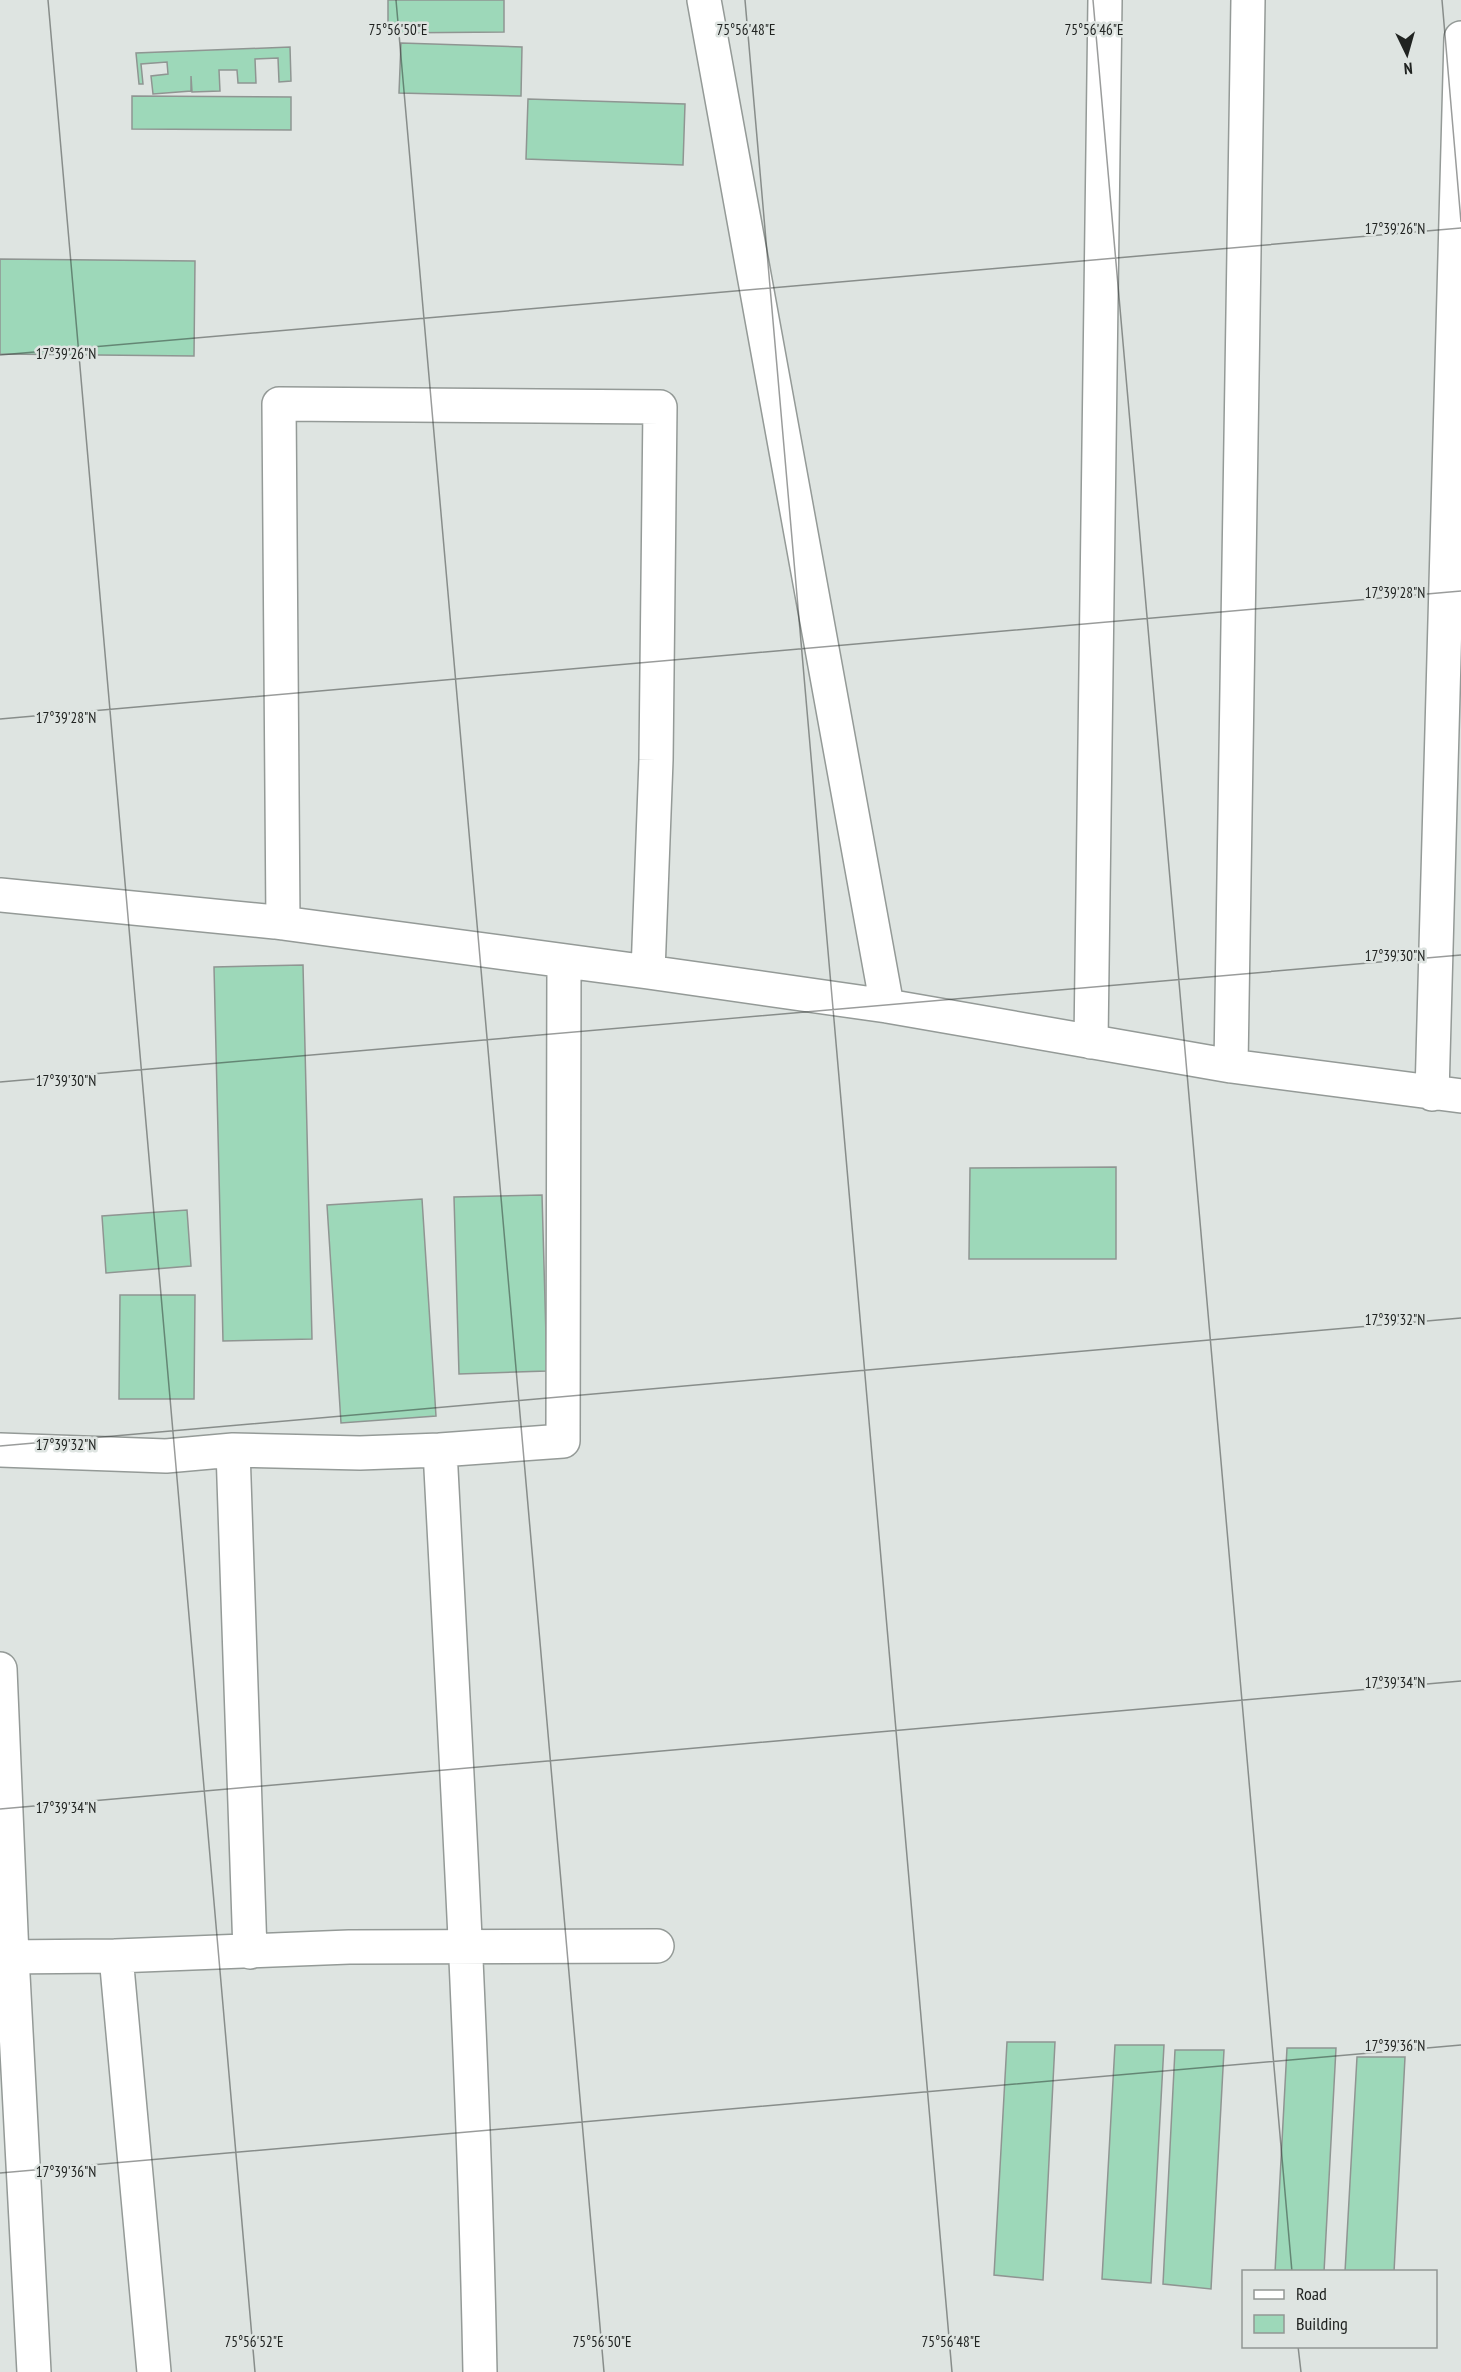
<svg xmlns="http://www.w3.org/2000/svg" width="1461" height="2372" viewBox="0 0 1461 2372" font-family="'PT Sans Narrow',sans-serif">
	<rect width="100%" height="100%" fill="#dee4e1"/>
	<path fill="#9dd8b9" stroke="#8f9592" stroke-width="1.5" d="M388 0H504V32L388 33Z
		M401 43 522 47 521 96 399 93Z
		M290 47 291 81 279 82 278 58 255 59 256 83H238L237 70H219L220 91 192 92 191 76V91L153 94 151 76 168 74 167 62 141 64 143 84H139L136 53Z
		M132 96 291 97V130L132 129Z
		M528 99 685 104 683 165 526 159Z
		M0 259 195 261 194 356 0 354Z
		M303 965 312 1339 223 1341 214 967Z
		M1116 1167V1259H969L970 1168Z
		M542 1195 547 1371 459 1374 454 1197Z
		M422 1199 436 1416 341 1423 327 1205Z
		M187 1210 191 1266 106 1273 102 1216Z
		M120 1295H195L194 1399H119Z
		M1007 2042H1055L1043 2280 994 2275Z
		M1115 2045H1164L1151 2283 1102 2279Z
		M1287 2048H1336L1324 2272H1275Z
		M1175 2050H1224L1211 2289 1163 2284Z
		M1357 2057H1405L1394 2272H1345Z"/>
	<g fill="none" stroke-linecap="round" stroke-linejoin="round">
		<defs>
			<path id="minor" d="M704 0 887 1006
				M0 895 275 922 648 972 887 1006 1231 1066 1461 1096
				M283 923 279 404 660 407 656 760 648 972
				M1091 1042 1105 0
				M1231 1066 1248 0
				M1432 1094 1461 38
				M0 1450 166 1456 233 1450 360 1453 440 1450
				M233 1450 250 1952
				M0 1669 12 1956 34 2372
				M116 1956 154 2372
				M0 1957 116 1956 349 1947 657 1946
				M480 2372C474 2065 456 1757 440 1450L563 1441 564 961"/>
		</defs>
		<use href="#minor" stroke="#949a97" stroke-width="36"/>
		<use href="#minor" stroke="#fff" stroke-width="33"/>
	</g>
	<path fill="none" stroke="#202321" stroke-width="1.5" stroke-opacity="0.45" d="M48 0 255 2372M396 0 604 2372M745 0 952 2372M1093 0 1292 2272M1442 0 1461 222M0 355 1461 228M0 719 1461 591M0 1082 1461 955M0 1446 1461 1318M0 1809 1461 1681M0 2173 1461 2045M1298 2346 1301 2372"/>
	<g font-size="15" text-anchor="middle" fill="#202321" stroke="#dee4e1" stroke-width="5" stroke-linejoin="round" paint-order="stroke">
		<text x="398" y="35">75°56'50"E</text>
		<text x="746" y="35">75°56'48"E</text>
		<text x="1094" y="35">75°56'46"E</text>
		<text x="1395" y="234">17°39'26"N</text>
		<text x="66" y="359">17°39'26"N</text>
		<text x="1395" y="598">17°39'28"N</text>
		<text x="66" y="723">17°39'28"N</text>
		<text x="1395" y="961">17°39'30"N</text>
		<text x="66" y="1086">17°39'30"N</text>
		<text x="1395" y="1325">17°39'32"N</text>
		<text x="66" y="1450">17°39'32"N</text>
		<text x="1395" y="1688">17°39'34"N</text>
		<text x="66" y="1813">17°39'34"N</text>
		<text x="1395" y="2051">17°39'36"N</text>
		<text x="66" y="2177">17°39'36"N</text>
		<text x="254" y="2347">75°56'52"E</text>
		<text x="602" y="2347">75°56'50"E</text>
		<text x="951" y="2347">75°56'48"E</text>
	</g>
	<rect x="1242" y="2270" width="195" height="78" fill="#dee4e1" stroke="#929794" stroke-width="1.5"/>
	<rect x="1254" y="2290" width="30" height="9" fill="#ffffff" stroke="#929794" stroke-width="1.5"/>
	<text x="1296" y="2300" font-size="18" fill="#202321">Road</text>
	<rect x="1254" y="2315" width="30" height="18" fill="#9dd8b9" stroke="#929794" stroke-width="1.5"/>
	<text x="1296" y="2330" font-size="18" fill="#202321">Building</text>
	<g transform="translate(1407 54) rotate(175)" stroke="#dee4e1" stroke-width="4.5" paint-order="stroke">
	<path d="M0-4.5L10 22L0 15L-10 22Z" fill="#202321"/>
	<text y="-9" font-size="16" font-weight="bold" text-anchor="middle" fill="#202321">N</text>
	</g>
</svg>
